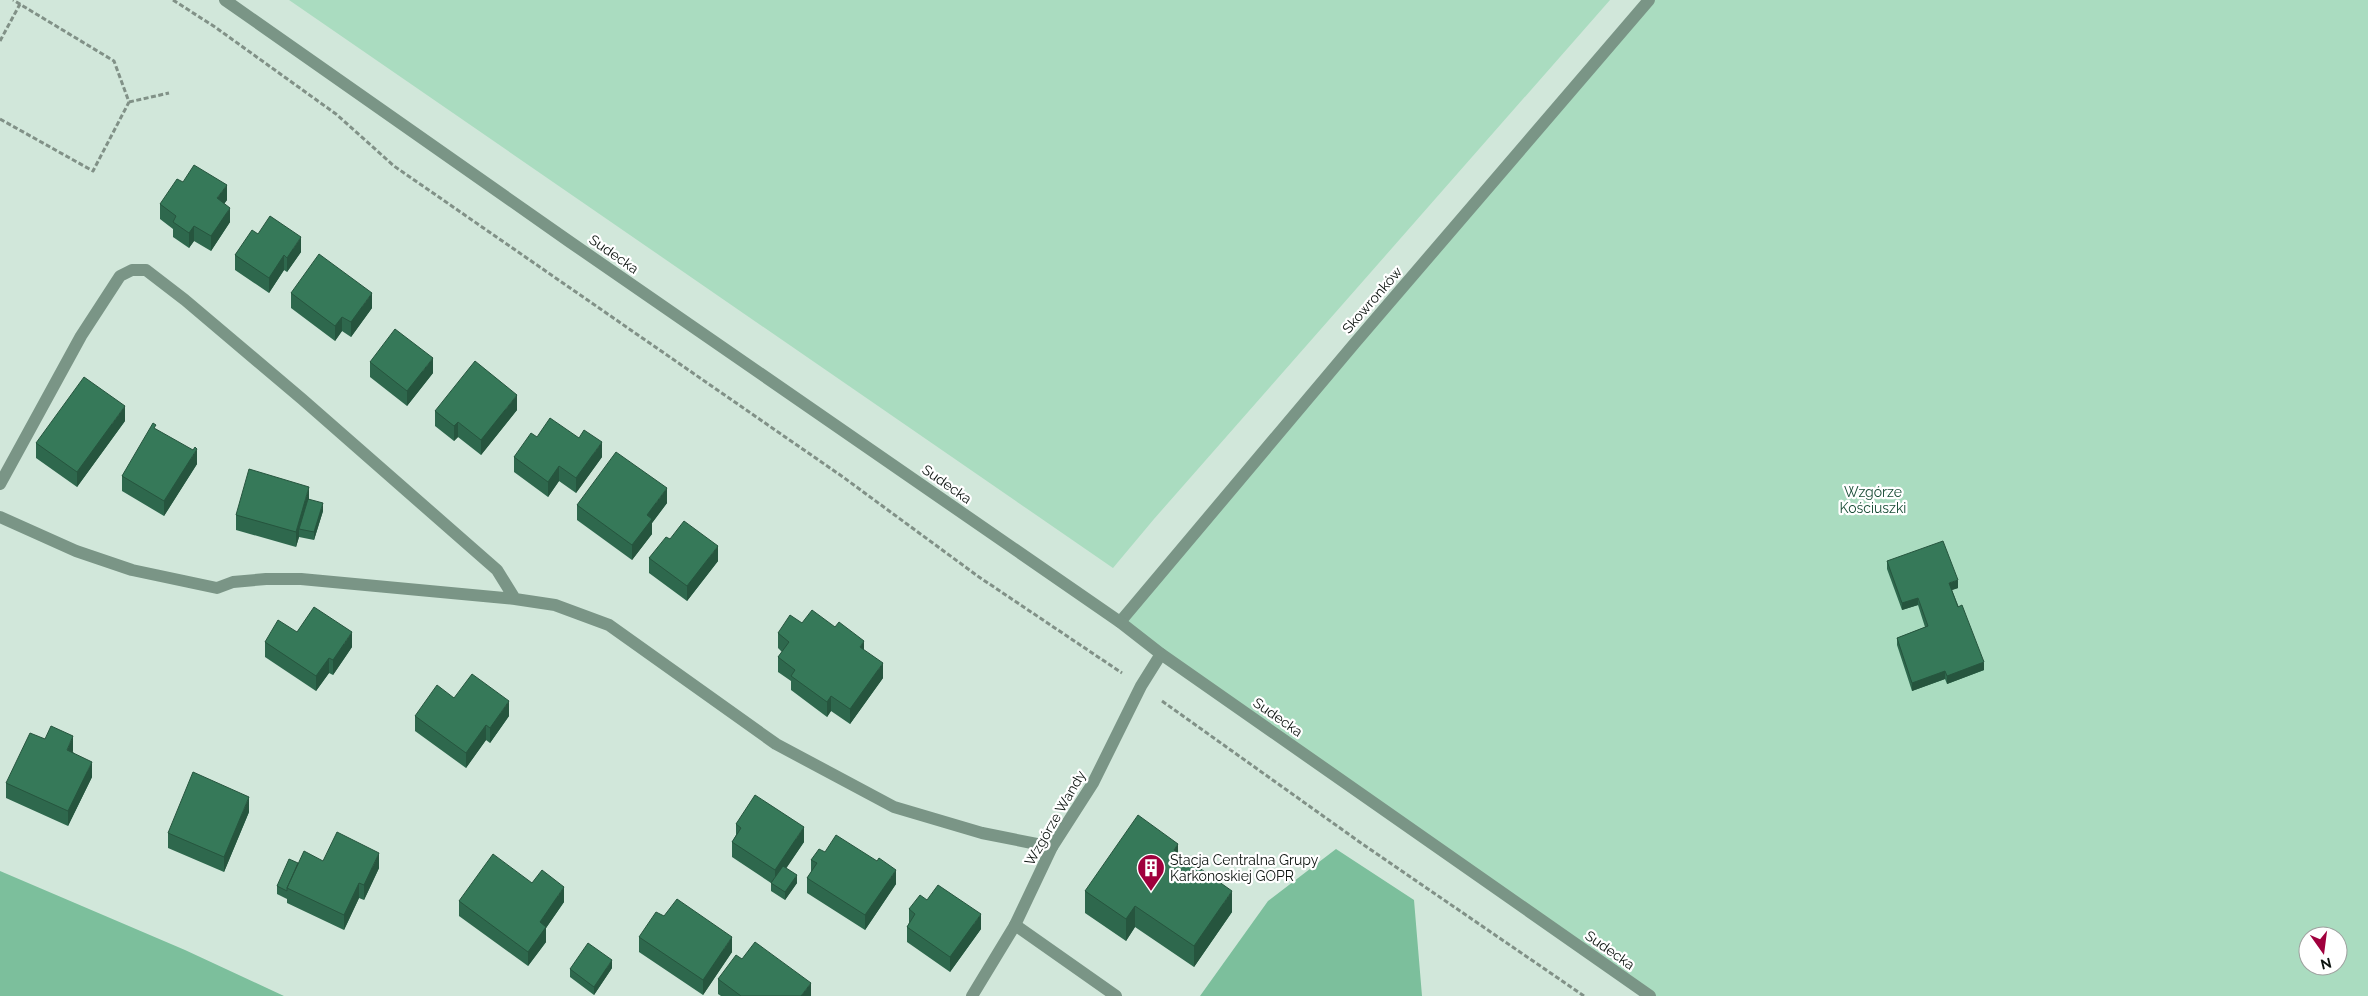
<svg xmlns="http://www.w3.org/2000/svg" width="2368" height="996" viewBox="0 0 2368 996" font-family="Raleway,sans-serif">
	<rect width="100%" height="100%" fill="#d1e7da"/>
	<path fill="#aadcc0" fill-rule="evenodd" d="M289 0H1610L1154 519 1113 568Z
		M1649 0H2368V996H1650L1120 622ZM2308 936H2338V966H2308Z"/>
	<path fill="#7cbf9c" d="M1336 849 1414 900 1422 996H1200L1268 901Z
		M0 871 185 950 284 996H0Z"/>
	<g fill="none" stroke-linecap="round" stroke-linejoin="round">
		<path stroke="#819187" stroke-width="3" stroke-dasharray="5 2.5" stroke-linecap="butt" d="M173 0 215 27 336 114 394 166 843 477 979 577 1122 673
			M0 41 20 4
			M129 102 169 93
			M0 119 93 171 129 102 114 61 13 0
			M1162 701 1361 843 1584 996"/>
		<path stroke="#7a9586" stroke-width="12" d="M0 484 81 336 120 276 132 270H146L185 300 302 399 497 570 515 599
			M0 517 76 551 132 570 217 588 233 582 266 579H301L515 599 555 605 609 625 776 744 894 807 982 833 1052 847
			M1015 925 1116 996"/>
		<path stroke="#7a9586" stroke-width="12" d="M1120 622 1354 344 1649 0
			M972 996 1015 925 1052 847 1093 783 1141 686 1161 654"/>
		<path stroke="#7a9586" stroke-width="12" d="M225 0 570 242 1120 622 1161 654 1650 996"/>
	</g>
	<path fill="#2e684d" d="M227 200 224 204 230 222 211 251 194 241 189 248 173 237V229L160 219V204Z
		M258 234 301 252 287 272 284 270 269 293 235 270V255Z
		M291 293 372 308 351 337 342 331 335 341 291 308Z
		M370 362 433 373 407 406 370 377Z
		M517 410 481 455 458 437 454 441 435 426V411Z
		M125 421 77 487 36 458V443Z
		M156 429 197 464 164 516 122 491V476Z
		M537 437 602 457 576 493 559 481 548 497 514 472V457Z
		M309 500 323 511 314 540 299 537 296 547 236 530V515Z
		M667 503 652 523V534L632 560 577 520V505Z
		M670 539 718 561 687 601 649 573V558Z
		M1887 561 1958 588 1952 590 1984 670 1947 684 1945 679 1912 691 1897 645V638L1925 627 1918 605 1902 610 1887 569Z
		M802 623 864 650 883 678 850 724 831 711 827 717 791 690V681L778 672V657L782 652 778 648V633Z
		M297 632 352 647 333 675 329 673 316 691 265 657V642Z
		M454 698 509 716 490 743 486 740 466 768 415 731V716Z
		M73 751V752L92 777 68 826 6 798V783Z
		M249 812 224 872 168 848V833Z
		M736 824 804 842 786 868 797 883 785 900 771 891V883L732 857V842L736 835Z
		M825 852 896 884 865 930 807 893V878L811 872V860Z
		M1178 854 1232 912 1194 967 1135 927 1126 941 1085 913V891Z
		M323 861 379 868 364 900 359 898 344 930 287 903V899L277 894V886L298 863Z
		M532 883 564 902 546 928V942L528 966 459 916V901Z
		M927 900 981 929 950 972 907 942V927L909 923V909Z
		M639 937 732 952 703 995 639 952Z
		M612 968 594 995 570 977V969Z
		M718 979 811 996H721L718 994Z"/>
	<path fill="#26553e" d="M227 185V200L217 213V198Z
		M230 208V222L211 251V236Z
		M194 226V241L189 248V233Z
		M301 237V252L287 272V258Z
		M284 255V270L269 293V278Z
		M372 293V308L351 337V322Z
		M342 317V331L335 341V326Z
		M433 358V373L407 406V391Z
		M517 395V410L481 455V440Z
		M125 406V421L77 487V472Z
		M458 422V437L454 441V426Z
		M602 442V457L576 493V478Z
		M197 449V464L164 516V501Z
		M559 466V481L548 497V482Z
		M309 487V502L299 529V537L296 547V532Z
		M667 488V503L652 523V534L632 560V545L647 515Z
		M323 503V511L314 540V532Z
		M718 546V561L687 601V586Z
		M1958 580V588L1949 591V583Z
		M1918 598V605L1902 610V603Z
		M352 632V647L333 675V660Z
		M864 641V656L860 647Z
		M329 658V673L316 691V676Z
		M1984 662V670L1947 684V676Z
		M883 663V678L850 724V709Z
		M1945 671V679L1912 691V683Z
		M831 696V711L827 717V702Z
		M509 701V716L490 743V728Z
		M486 725V740L466 768V753Z
		M73 736V751L67 765V750Z
		M92 762V777L68 826V811Z
		M249 797V812L224 872V857Z
		M804 827V842L775 885V870Z
		M1178 844V865L1174 850Z
		M379 853V868L364 900V885Z
		M896 870V884L865 930V915Z
		M797 875V883L785 900V892Z
		M359 883V898L344 930V915Z
		M564 887V902L546 928V942L528 966V952L540 922Z
		M1232 891V912L1194 967V946Z
		M1135 906V927L1126 941V919Z
		M981 914V929L950 972V957Z
		M732 937V952L703 995V980Z
		M612 960V968L594 995V987Z
		M811 983V996H801Z"/>
	<path fill="#367959" stroke="#26553e" d="M194 165 227 185 217 198 230 208 211 236 194 226 189 233 173 222 176 216 160 204 177 179 183 182Z
		M270 216 301 237 287 258 284 255 269 278 235 255 252 230 258 234Z
		M319 254 372 293 351 322 342 317 335 326 291 293Z
		M395 329 433 358 407 391 370 362Z
		M475 361 517 395 481 440 458 422 454 426 435 411Z
		M84 377 125 406 77 472 36 443Z
		M550 418 579 438 584 430 602 442 576 478 559 466 548 482 514 457 531 433 537 437Z
		M153 423 156 425 154 428 193 450 195 447 197 449 164 501 122 476Z
		M616 452 667 488 647 515 652 519 632 545 577 505Z
		M249 469 309 487 296 532 236 515Z
		M308 499 323 503 314 532 299 529Z
		M684 521 718 546 687 586 649 558 666 537 670 539Z
		M1943 541 1958 580 1949 583 1958 607 1962 605 1984 662 1947 676 1945 671 1912 683 1897 638 1928 626 1918 598 1902 603 1887 561Z
		M314 607 352 632 333 660 329 658 316 676 265 642 278 620 297 632Z
		M812 610 835 627 839 622 864 641 860 647 883 663 850 709 831 696 827 702 791 676 795 670 778 657 789 642 778 633 790 615 802 623Z
		M472 674 509 701 490 728 486 725 466 753 415 716 437 685 454 698Z
		M51 726 73 736 67 750 92 762 68 811 6 783 30 733 45 739Z
		M193 772 249 797 224 857 168 833Z
		M755 795 804 827 775 870 732 842 741 828 736 824Z
		M1138 815 1178 844 1174 850 1232 891 1194 946 1135 906 1126 919 1085 891Z
		M337 832 379 853 364 885 359 883 344 915 287 888 304 851 323 861Z
		M836 835 877 861 879 858 896 870 865 915 807 878 817 863 811 860 819 849 825 852Z
		M493 854 532 883 542 870 564 887 540 922 546 927 528 952 459 901Z
		M289 859 298 863 287 888V891L277 886Z
		M783 866 797 875 785 892 771 883Z
		M938 885 981 914 950 957 907 927 915 914 909 909 920 895 927 900Z
		M677 899 732 937 703 980 639 937 656 912 664 916Z
		M755 942 811 983 801 996H741L718 979 736 955 742 959Z
		M588 943 612 960 594 987 570 969Z"/>
	<defs>
		<symbol id="building-pin" viewBox="-11 -11 22 30"><path d="M0 17L-7.5 6A9.5 9.5 0 1 1 7.5 6Z" fill="#a0003d" stroke="#fff"/><path d="M-4-6H4V6H1V3H-1V6H-4ZM-2.5-4.3h1.7v1.8h-1.7ZM.8-4.3h1.7v1.8H.8ZM-2.5-1h1.7V.8h-1.7ZM.8-1h1.7V.8H.8Z" fill="#fff"/></symbol>
	</defs>
	<g fill-rule="evenodd">
		<use href="#building-pin" x="1135" y="852" width="32" height="43"/>
	</g>
	<g text-anchor="middle" dominant-baseline="central" stroke-width="4.5" stroke-linejoin="round" paint-order="stroke">
		<g font-size="14" fill="#0c130f" stroke="#fff">
			<text transform="translate(614 254) rotate(35)">Sudecka</text>
			<text transform="translate(1372 300) rotate(-49)">Skowronków</text>
			<text transform="translate(947 484) rotate(35)">Sudecka</text>
			<text transform="translate(1278 717) rotate(35)">Sudecka</text>
			<text transform="translate(1055 818) rotate(-60)">Wzgórze Wandy</text>
			<text transform="translate(1610 950) rotate(35)">Sudecka</text>
		</g>
		<g font-size="14" fill="#184c35" stroke="#fff">
			<text x="1873" y="492">Wzgórze<tspan x="1873" dy="16">Kościuszki</tspan></text>
		</g>
		<g font-size="14" fill="#0c130f" stroke="#fff" text-anchor="start">
			<text x="1170" y="860">Stacja Centralna Grupy<tspan x="1170" dy="16">Karkonoskiej GOPR</tspan></text>
		</g>
	</g>
	<g transform="translate(2323 951) rotate(166)"><circle r="24" fill="#ffffff" stroke="#9ea19f"/>
	<path d="M0-4L9 19L0 12L-9 19Z" fill="#a0003d"/>
	<text y="-8" font-size="14" font-weight="bold" text-anchor="middle" fill="#0c130f">N</text>
	</g>
</svg>
